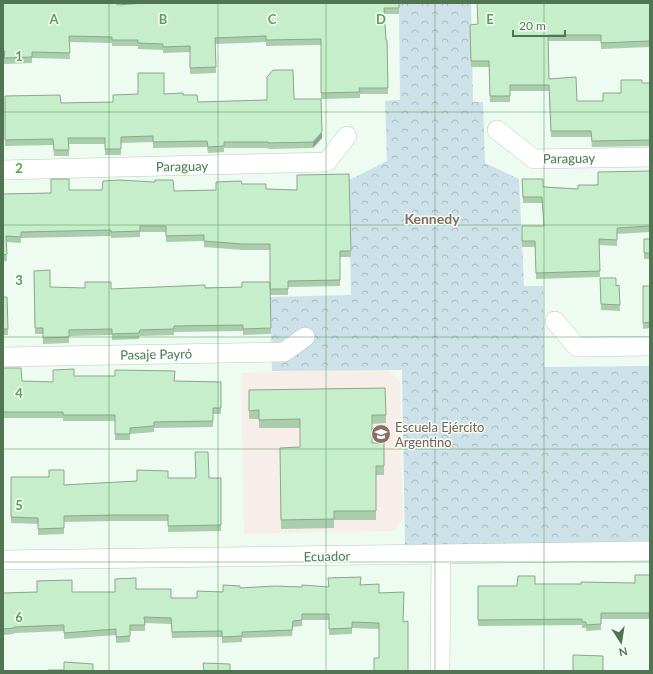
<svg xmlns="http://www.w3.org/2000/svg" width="653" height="674" viewBox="0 0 653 674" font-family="Lato,sans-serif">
	<defs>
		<pattern id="forest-crowns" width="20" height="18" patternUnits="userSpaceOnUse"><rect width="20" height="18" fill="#cce1e8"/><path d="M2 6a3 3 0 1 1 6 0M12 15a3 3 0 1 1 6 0" fill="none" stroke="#a8bbbf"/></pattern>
	</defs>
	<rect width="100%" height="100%" fill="#edfbf1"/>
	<path fill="#f8eee9" d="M386 368 400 381 403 519 395 531 244 534 241 373Z"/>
	<path fill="url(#forest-crowns)" d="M399 3H471L473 102H483L485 163 519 179 524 286H543L544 367 650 366V541L405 546 402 370 272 371 270 297 351 295 349 180 387 161 385 101 400 100Z"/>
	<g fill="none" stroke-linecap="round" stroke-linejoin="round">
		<defs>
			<path id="street" d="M497 130 534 159 650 157
				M3 170 327 162 347 136
				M555 321 577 347 650 346
				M3 357 284 352 305 337
				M3 560 650 551
				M440 671 441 554"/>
		</defs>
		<use href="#street" stroke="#b5cfb9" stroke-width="20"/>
		<use href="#street" stroke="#fff" stroke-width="19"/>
	</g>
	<path fill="#abcdae" d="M3 3 117 5 399 3V14H384L386 40H387L388 94H360V98L321 99V45L266 46V42L215 44 216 73 190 74V52L163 53V50L138 49V46H112V43L69 42 70 59 32 58V63L4 64V57H3Z
		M650 3V47L601 49V41H548L549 79 577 101H603L642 83H650V146L592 147 591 137H551L549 91H510V102H490L489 67H471L470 31Z
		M164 94 183 95 198 102 267 100 294 99 322 138 313 148 268 149V148H224V152L208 153 207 147 153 148V142L121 143V155H105V144H69V156H54L53 145 5 146V96L61 103 113 102Z
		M650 171V232L617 234V246L599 245 600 277 536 279 535 247H522V226H544L542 203H523L522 185 578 189Z
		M349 174 351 257H340V286L288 287V295H270L271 334 243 335V331L174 332V335L140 336 139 339 112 340V335L69 336V343L43 344V334H35L34 277 50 287 111 289 242 287 270 282V250H242L204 247V241L166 242V232H140V237L111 238V236L21 238V243L6 242 7 261H3V194L51 193 69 190 174 191 216 190 242 184 266 189 297 190Z
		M644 239H650V259H644Z
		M600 278 616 286 619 285 620 311 601 310Z
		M643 286H650V328L643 329Z
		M3 297H7L8 335H3Z
		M3 368 22 381 53 382 74 376 175 381 221 382V414H213V427L154 428V432L130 434V440H115V421H63V418H3Z
		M385 388 386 423 372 424V443H384V475H376V520H334V528L281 529 280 448 300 447V428H259V419H249V390Z
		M49 470 64 485 137 481 168 478H221V531L168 532V521H115L64 522V534L38 535V524L11 523V477H49Z
		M650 575V630L649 619H601V630L586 631V628H582V625L478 626V586H517L535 584H581L635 583Z
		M361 577V585L379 584V593L404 592 403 622 408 621V671H374V658H379V629L352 628V634L329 635V620H302V626L293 627 292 636 242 638V642L222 643V637L172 638 171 624 145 623V631H130V642L116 643V635L64 639V631L14 633V634L3 635V593L37 592V581L72 580V592H115V579L136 578V589H171V598H197V591L223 592V585L240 586V588L275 586 302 587V585L329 587 328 578Z"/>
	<path fill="#8ba78d" d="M322 132V138L313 148V142Z"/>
	<path fill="#c7eeca" stroke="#8ba78d" d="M3 3H117V5L145 3H399V8H384L386 40H387L388 88H359L360 92 321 93V39L266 40V36L215 38 216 67 190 68V46L163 47V44L138 43V40H112V37L69 36 70 53 32 52V57L4 58 5 51H3Z
		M477 3H650V41L601 43V35H548L549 79 576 77 577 101H603V93H621V80H642V83H650V140L592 141 591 131H551L549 85H510V96H490L489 61H471L470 25 478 24Z
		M273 70H293L294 99H321L322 132 313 142 268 143V142H224V146L208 147 207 141 153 142V136L121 137V149H105V138H68L69 150H54L53 139 5 140V96L60 95 61 103 113 102V95L138 94V73H164V94L183 93V95H197L198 102 267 100V77Z
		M650 171V226L617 228V240L599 239 600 271 536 273 535 241H522V226H544L542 197H523L522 179H543V187L578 189V185H598V172Z
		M349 174 351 251H340V280L288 281V289H270V244H242L204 241V235L166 236V226H140V231L111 232V230L21 232V237L6 236 7 254 3 255V194L51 193V179H69V190H102L103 181 119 180 155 182V180H173L174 191 216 190V182L241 181 242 184H266V189L297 190V175Z
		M644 239H650V253H644Z
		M50 270V287L85 288V282H111V289L205 285V288L242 287V282H270L271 328 243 329V325L174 326V329L140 330 139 333 112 334V329L69 330V337L43 338V328H35L34 271Z
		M600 278H616V286L619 285 620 305 601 304Z
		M643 286H650V322L643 323Z
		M3 297H7L8 329H3Z
		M3 368H21L22 381 53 382V370L74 369V376H115V370L175 371 174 381 221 382V408H213V421L154 422V426L130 428V434H115V415H63V412H3Z
		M385 388 386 415H372V443H384V466H376V511H334V519L281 520 280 448 300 447V419L259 420V410L249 411V390Z
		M195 452H208L209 478H221V525L168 526V515H115L64 516V528L38 529V518L11 517V477H49V470H64V485L137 481V470L168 471V478H196Z
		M635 575H650V624L649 613H601V624L586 625V622H582V619L478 620V586H517L518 576H535V584H581V582L635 583Z
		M361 577 360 585 379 584V593L404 592 403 622 408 621V671H374V658H379V623L352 622V628L329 629V614H302V620L293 621 292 630 242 632V636L222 637V631L172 632 171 618 144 617 145 625H130V636L116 637V629L64 633V625L14 627V628L3 629V593L37 592V581L72 580V592H115V579L136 578V589H171V598H197V591L223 592V585L240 586V588L275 586 302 587V585L329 587 328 578Z
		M573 655 603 656V671H641H573Z
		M64 662 93 664V671H48V670H64Z
		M203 663 230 664V671H204Z"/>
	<path fill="none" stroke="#5c9d57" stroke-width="1" stroke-opacity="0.55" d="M109 3V671M218 3V671M326 3V671M435 3V671M544 3V671M3 112H650M3 225H650M3 337H650M3 449H650M3 562H650"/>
	<defs>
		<symbol id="school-disc" viewBox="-11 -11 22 22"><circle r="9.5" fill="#8d6e63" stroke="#f4fef6"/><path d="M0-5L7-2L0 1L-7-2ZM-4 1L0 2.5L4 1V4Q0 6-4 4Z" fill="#fff"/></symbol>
	</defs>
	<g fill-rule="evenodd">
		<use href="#school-disc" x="370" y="423" width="22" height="22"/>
	</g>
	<g text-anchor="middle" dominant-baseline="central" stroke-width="3" stroke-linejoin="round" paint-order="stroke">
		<g font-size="13" fill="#517552" stroke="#f4fef6">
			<text transform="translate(569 158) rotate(-1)">Paraguay</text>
			<text transform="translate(182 166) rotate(-1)">Paraguay</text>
			<text transform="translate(156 354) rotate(-1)">Pasaje Payró</text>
			<text transform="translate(327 556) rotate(-1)">Ecuador</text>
		</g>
		<g font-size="13" fill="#785e54" stroke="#f4fef6" text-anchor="start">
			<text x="395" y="427">Escuela Ejército<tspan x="395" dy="15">Argentino</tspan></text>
		</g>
		<g font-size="14" font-weight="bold" fill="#836c61" stroke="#f4fef6">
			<text x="432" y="218">Kennedy</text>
		</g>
	</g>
	<g font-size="13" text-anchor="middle" font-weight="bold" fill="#5c9d57" stroke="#f4fef6" stroke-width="3" stroke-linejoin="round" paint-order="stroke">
		<text x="54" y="24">A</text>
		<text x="163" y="24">B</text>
		<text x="272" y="24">C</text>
		<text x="381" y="24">D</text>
		<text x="490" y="24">E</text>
		<text x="19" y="61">1</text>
		<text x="19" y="173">2</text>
		<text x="19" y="285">3</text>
		<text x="19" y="398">4</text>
		<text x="19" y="510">5</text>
		<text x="19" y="622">6</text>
	</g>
	<rect width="653" height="674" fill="none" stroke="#517552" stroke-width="8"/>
	<g transform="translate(621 642) rotate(168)" stroke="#f4fef6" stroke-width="3" paint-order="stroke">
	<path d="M0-3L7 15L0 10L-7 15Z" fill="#517552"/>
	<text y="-6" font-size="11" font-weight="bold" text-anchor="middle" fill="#517552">N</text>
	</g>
	<path d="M513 30v6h52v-6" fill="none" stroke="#517552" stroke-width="2"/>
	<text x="519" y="30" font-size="12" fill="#517552" stroke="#f4fef6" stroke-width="3" paint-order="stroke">20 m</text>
</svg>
